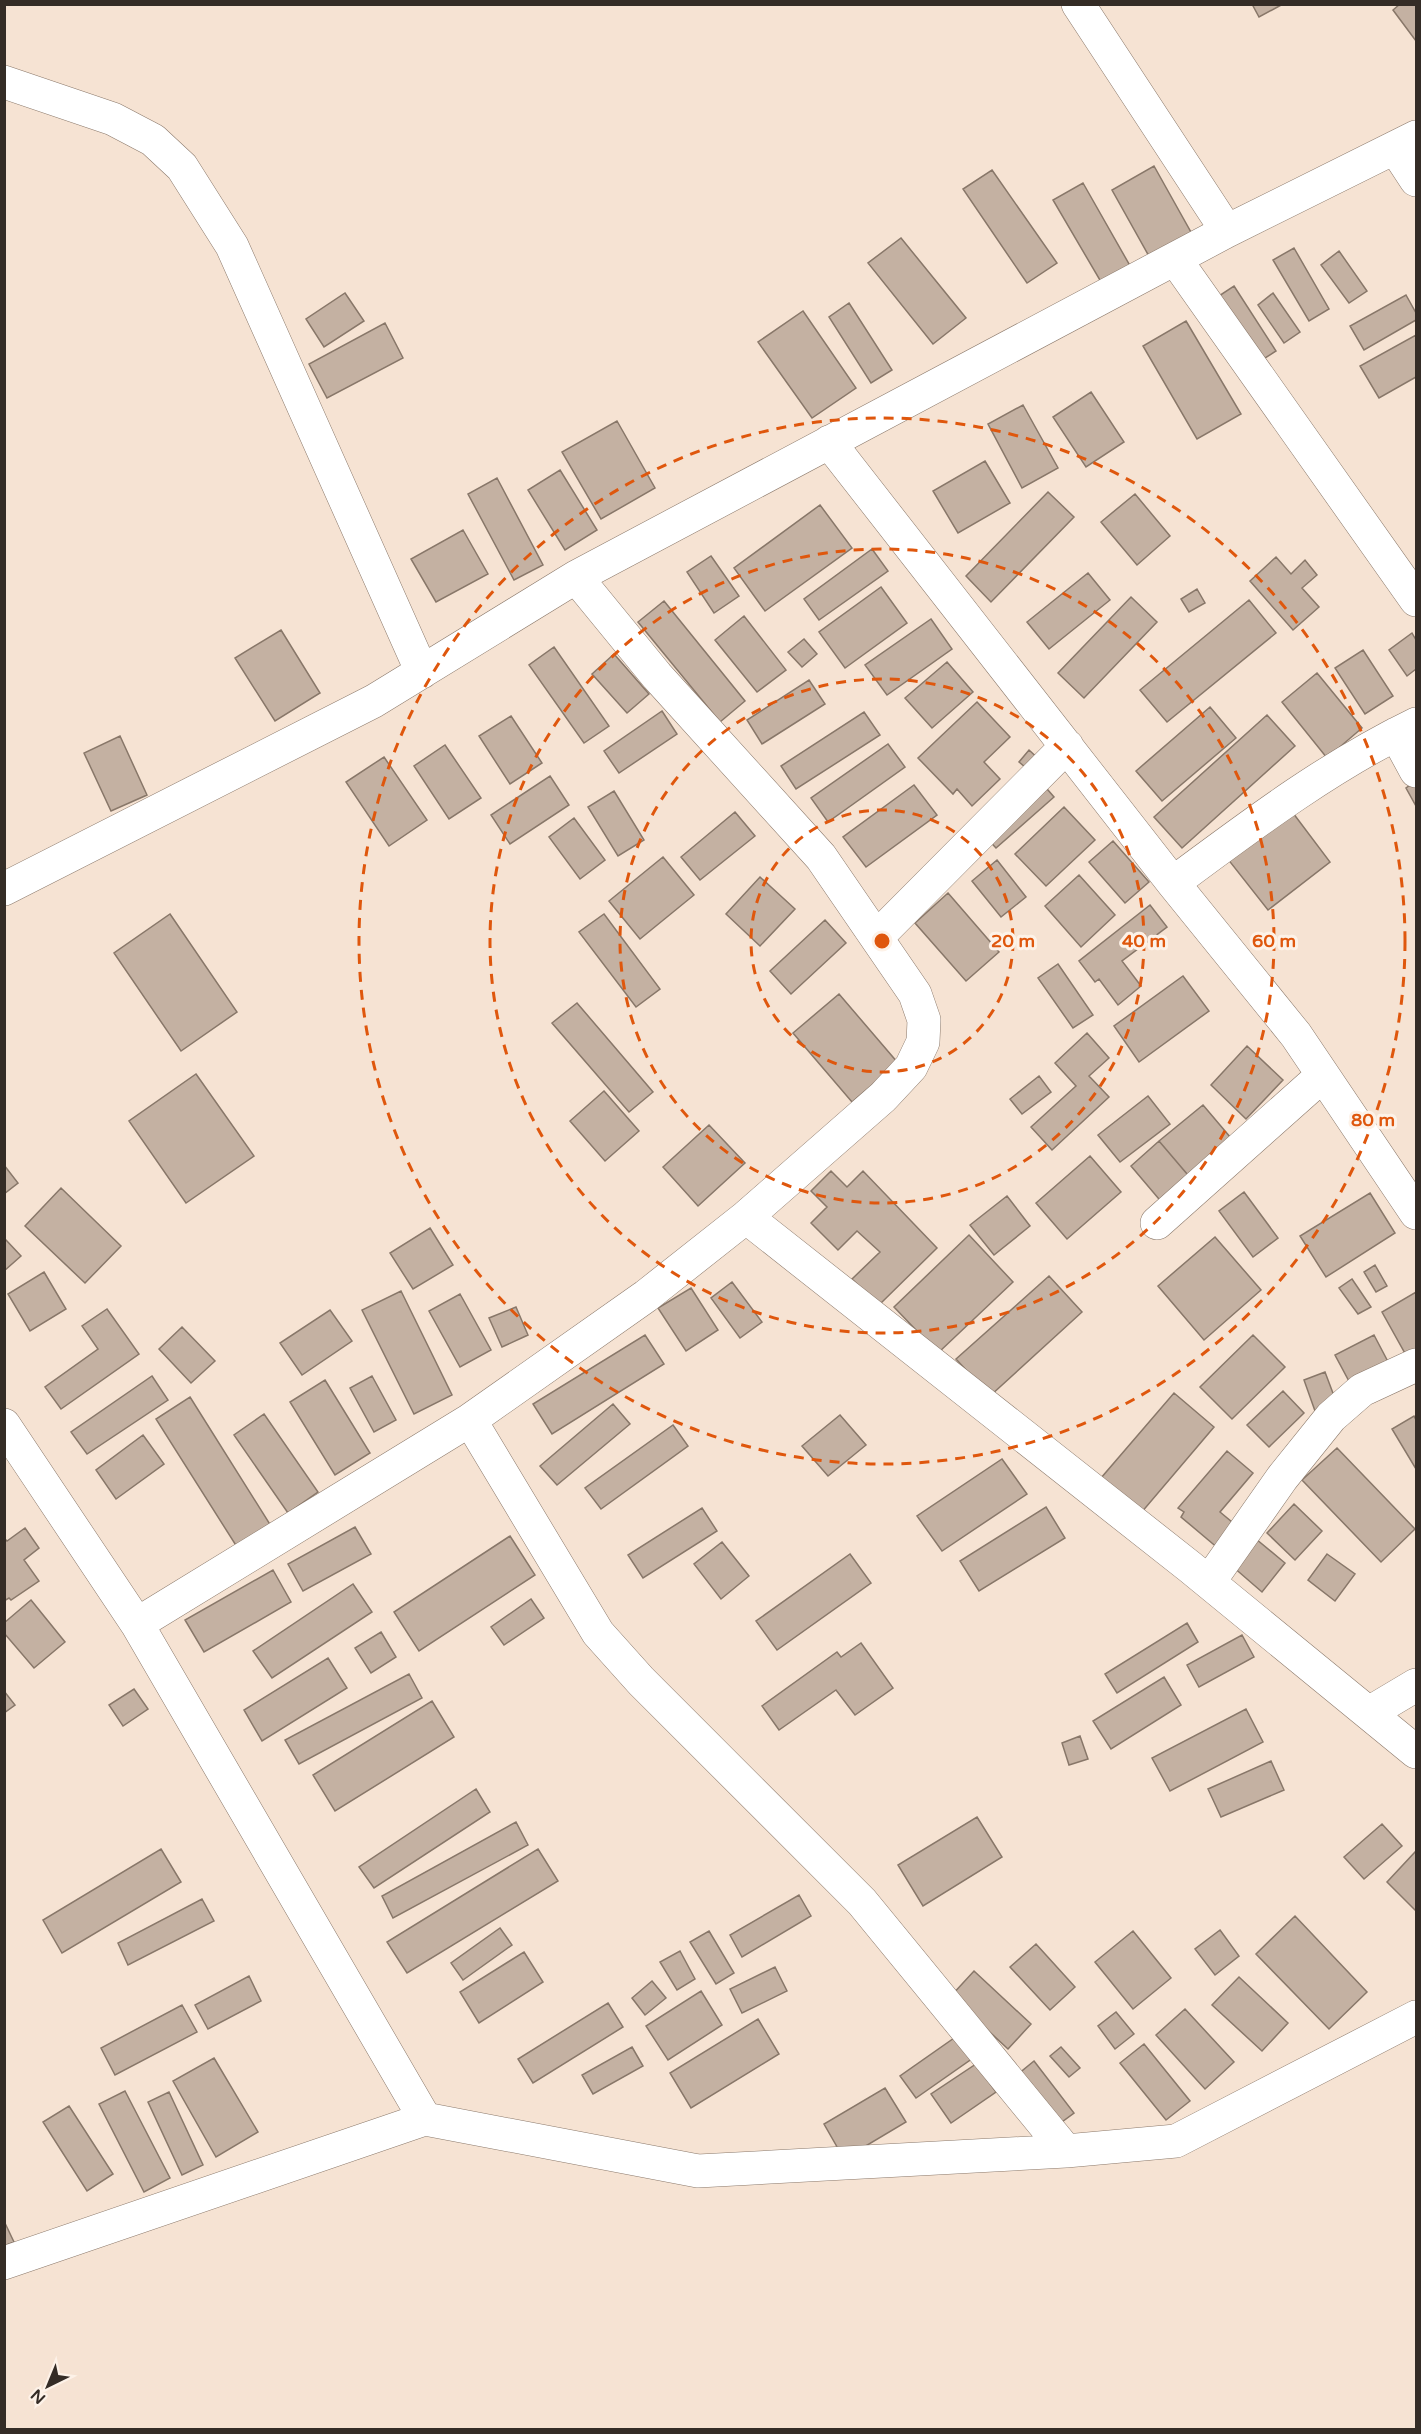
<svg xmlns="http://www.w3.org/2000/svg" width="1421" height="2434" viewBox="0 0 1421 2434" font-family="'Varela Round',sans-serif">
	<rect width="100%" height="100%" fill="#f6e3d3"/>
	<path fill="#c4b1a2" stroke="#887769" stroke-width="1.5" d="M1252 4H1283L1259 17Z
		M1400 4H1416V41L1393 10Z
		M1154 166 1192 234 1150 258 1112 190Z
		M992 170 1057 263 1027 283 963 189Z
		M1083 183 1133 271 1104 287 1053 200Z
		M901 238 966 318 933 344 868 263Z
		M1294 248 1329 309 1309 321 1273 260Z
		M1339 251 1367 291 1349 303 1321 265Z
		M1234 286 1276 351 1238 375 1196 311Z
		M345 293 364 321 324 347 306 319Z
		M1273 293 1300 332 1284 343 1258 305Z
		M1406 295 1416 313V320L1364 350 1350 326Z
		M849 303 892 370 871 383 829 317Z
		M803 311 856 388 812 418 758 342Z
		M1186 321 1241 414 1197 439 1143 346Z
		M385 323 403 358 327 398 309 364Z
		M1416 335V377L1379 398 1360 366Z
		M1091 392 1124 442 1086 467 1053 417Z
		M1023 405 1058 468 1022 488 988 424Z
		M617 421 655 488 601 519 562 452Z
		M985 461 1010 503 958 533 933 491Z
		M560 470 597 530 565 550 528 490Z
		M497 478 543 565 514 580 468 494Z
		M1048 492 1074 517 991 602 966 576Z
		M1135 494 1170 536 1137 565 1101 522Z
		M820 505 852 548 765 611 734 568Z
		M463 530 488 574 436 602 411 559Z
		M872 549 888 571 819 620 804 599Z
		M711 556 739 596 714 613 687 572Z
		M1276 557 1291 574 1305 560 1317 575 1302 588 1319 607 1293 630 1250 581Z
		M1088 573 1110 600 1049 649 1027 622Z
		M881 587 907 623 845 668 819 632Z
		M1197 589 1205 603 1189 612 1181 599Z
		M1131 597 1157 622 1084 698 1058 673Z
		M1249 600 1276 633 1167 722 1140 690Z
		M664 601 745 701 720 722 638 622Z
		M744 616 786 670 757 692 715 640Z
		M931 619 952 649 887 695 865 665Z
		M281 630 320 693 275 721 235 658Z
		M1412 633 1416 640V669L1407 676 1389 650Z
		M804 639 817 654 802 667 788 652Z
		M554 647 609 726 584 743 529 665Z
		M1363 650 1393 696 1365 714 1335 668Z
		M614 654 649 694 627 713 592 674Z
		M947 662 973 692 932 728 905 698Z
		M1317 673 1362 728 1327 758 1282 702Z
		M809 680 825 704 762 744 747 720Z
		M977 702 1010 737 984 762 1000 779 972 806 957 789 953 794 918 758Z
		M1210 707 1236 738 1162 801 1136 771Z
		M662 711 677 734 619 773 604 751Z
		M864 712 880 735 796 789 781 766Z
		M1267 715 1295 746 1182 848 1154 817Z
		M511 716 542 763 510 784 479 736Z
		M120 736 147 795 111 811 84 753Z
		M888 744 905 767 828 822 811 798Z
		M445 745 481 798 449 819 414 766Z
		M1029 750 1042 762 1032 773 1019 762Z
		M384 757 427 820 389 846 346 782Z
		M550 776 569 805 510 844 491 815Z
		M1416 781V806L1406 788Z
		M1041 782 1054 797 996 848 982 833Z
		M914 785 937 815 866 867 843 837Z
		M614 791 644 840 618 856 588 807Z
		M1064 807 1095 840 1046 886 1015 854Z
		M1290 809 1330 862 1268 910 1227 858Z
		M735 812 755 836 700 880 681 857Z
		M574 818 605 860 580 879 549 837Z
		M1113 841 1149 882 1125 903 1089 862Z
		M663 857 694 895 640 939 609 901Z
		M997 860 1026 897 1001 917 972 881Z
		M1079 875 1115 915 1081 947 1045 906Z
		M760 877 795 909 760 946 726 914Z
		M948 893 999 952 966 981 915 923Z
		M1150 905 1167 927 1122 961 1141 986 1118 1005 1099 979 1095 982 1079 961Z
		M170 914 237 1012 181 1051 114 953Z
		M604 914 660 989 636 1007 579 932Z
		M825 920 846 943 791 994 770 971Z
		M1058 964 1093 1015 1073 1028 1038 978Z
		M1183 976 1209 1011 1139 1062 1114 1026Z
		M839 994 898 1063 852 1102 793 1033Z
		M577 1003 653 1092 629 1112 552 1023Z
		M1087 1033 1109 1058 1089 1076 1109 1097 1052 1150 1031 1127 1076 1086 1055 1063Z
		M1247 1046 1283 1080 1246 1119 1211 1085Z
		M196 1074 254 1156 186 1203 129 1121Z
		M1039 1076 1051 1092 1022 1114 1010 1099Z
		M604 1091 639 1131 605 1161 570 1121Z
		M1148 1096 1170 1124 1120 1162 1098 1135Z
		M1203 1105 1236 1144 1193 1181 1159 1141Z
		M709 1125 745 1163 698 1206 663 1167Z
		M1159 1141 1193 1181 1164 1205 1131 1166Z
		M1090 1156 1121 1192 1067 1239 1036 1203Z
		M4 1165 18 1183 4 1194Z
		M831 1171 847 1187 863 1171 937 1248 878 1306 852 1279 880 1252 857 1231 838 1250 811 1223 827 1207 811 1191Z
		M61 1188 121 1246 85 1283 25 1226Z
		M1244 1192 1278 1238 1253 1257 1219 1211Z
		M1370 1193 1395 1233 1326 1277 1300 1236Z
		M1007 1196 1030 1226 994 1255 970 1225Z
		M430 1228 453 1265 413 1289 390 1253Z
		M969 1235 1013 1282 938 1353 894 1307Z
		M1215 1237 1261 1290 1204 1340 1158 1286Z
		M6 1240 21 1256 4 1271V1242Z
		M1375 1265 1387 1286 1376 1292 1364 1272Z
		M44 1272 66 1309 30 1331 8 1294Z
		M1049 1276 1082 1312 990 1396 956 1359Z
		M1352 1279 1371 1307 1358 1314 1339 1288Z
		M732 1282 762 1322 740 1338 711 1298Z
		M691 1288 718 1330 686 1351 658 1308Z
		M401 1291 452 1395 414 1414 362 1310Z
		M1416 1292V1373L1382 1312Z
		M460 1294 491 1350 460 1367 429 1311Z
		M516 1307 528 1335 502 1347 489 1318Z
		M107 1309 139 1354 61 1409 45 1387 98 1349 82 1326Z
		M330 1310 352 1341 302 1375 280 1343Z
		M182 1327 215 1361 191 1383 159 1349Z
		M645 1335 664 1364 552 1434 533 1404Z
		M1253 1335 1285 1367 1232 1419 1200 1387Z
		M1374 1335 1396 1377 1358 1398 1335 1355Z
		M1325 1372 1342 1417 1320 1425 1304 1380Z
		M152 1376 168 1400 87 1454 71 1432Z
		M372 1376 396 1420 374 1432 350 1388Z
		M325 1380 370 1453 335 1475 290 1402Z
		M1283 1391 1304 1413 1269 1447 1247 1425Z
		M1174 1393 1214 1427 1141 1513 1101 1478Z
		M190 1397 271 1526 237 1547 156 1419Z
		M613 1404 630 1424 557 1485 540 1466Z
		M264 1414 318 1492 288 1513 234 1435Z
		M840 1415 866 1445 828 1476 802 1446Z
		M1414 1416 1416 1420V1469L1392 1429Z
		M673 1425 688 1446 601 1509 585 1488Z
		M143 1435 164 1464 116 1499 96 1470Z
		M1337 1448 1415 1529 1381 1562 1302 1480Z
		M1227 1451 1253 1473 1220 1512 1238 1527 1219 1549 1181 1517 1184 1512 1178 1508Z
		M1002 1459 1027 1494 942 1551 917 1516Z
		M1294 1504 1322 1531 1295 1560 1267 1533Z
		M1046 1507 1065 1538 979 1591 960 1561Z
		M702 1508 717 1531 643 1578 628 1555Z
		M355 1527 371 1554 303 1591 288 1564Z
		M25 1528 39 1548 24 1560 39 1581 11 1600 9 1598 4 1601V1538L7 1541Z
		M510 1536 535 1575 419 1651 394 1612Z
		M1256 1539 1285 1563 1262 1592 1232 1566Z
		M722 1542 749 1576 721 1599 694 1564Z
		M850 1554 871 1583 777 1650 756 1621Z
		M1327 1554 1355 1574 1335 1601 1308 1580Z
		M273 1570 291 1602 204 1652 185 1620Z
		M353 1584 372 1612 272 1678 253 1651Z
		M531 1599 544 1618 504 1645 491 1627Z
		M31 1600 65 1642 34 1668 4 1633V1623Z
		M1187 1623 1198 1642 1117 1693 1105 1674Z
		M381 1632 396 1657 371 1673 355 1648Z
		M1242 1635 1254 1657 1199 1687 1187 1665Z
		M861 1643 893 1688 855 1715 836 1690 779 1730 762 1706 837 1652 841 1657Z
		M328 1658 347 1688 262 1741 244 1710Z
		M409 1674 422 1698 299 1764 285 1740Z
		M1164 1677 1181 1705 1111 1749 1093 1721Z
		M134 1689 148 1709 123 1726 109 1705Z
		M4 1691 15 1705 4 1713Z
		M432 1701 454 1737 335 1811 313 1775Z
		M1246 1709 1263 1742 1170 1791 1152 1758Z
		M1080 1736 1088 1759 1069 1765 1062 1743Z
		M1271 1761 1284 1790 1221 1817 1208 1789Z
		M476 1789 490 1812 374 1888 359 1867Z
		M977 1817 1002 1857 923 1906 898 1865Z
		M516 1822 528 1845 393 1918 382 1896Z
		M1382 1824 1402 1846 1364 1879 1344 1857Z
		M161 1849 181 1882 62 1953 43 1920Z
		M538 1849 558 1881 407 1973 387 1942Z
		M1416 1851V1911L1387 1882Z
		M799 1895 811 1916 742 1957 730 1935Z
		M202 1899 214 1921 128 1965 118 1943Z
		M1295 1916 1367 1992 1329 2029 1256 1954Z
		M500 1928 512 1945 463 1980 451 1963Z
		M1220 1930 1239 1956 1215 1975 1195 1949Z
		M709 1931 734 1973 716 1984 690 1942Z
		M1133 1931 1171 1978 1133 2009 1095 1962Z
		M1036 1944 1075 1987 1050 2010 1010 1967Z
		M680 1951 695 1979 677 1990 660 1962Z
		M524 1952 543 1982 479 2023 460 1992Z
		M775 1967 787 1991 742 2013 730 1989Z
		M974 1971 1031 2024 1008 2049 951 1996Z
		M249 1976 261 2001 208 2029 195 2005Z
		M1239 1977 1288 2023 1262 2051 1212 2005Z
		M652 1981 666 1998 645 2015 632 1998Z
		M701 1991 722 2025 668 2060 646 2026Z
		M608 2003 623 2027 533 2083 518 2059Z
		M182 2005 197 2032 115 2075 101 2048Z
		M1185 2009 1234 2062 1205 2089 1156 2035Z
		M1116 2012 1134 2034 1115 2049 1098 2026Z
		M758 2019 779 2054 691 2108 670 2073Z
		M957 2036 973 2058 916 2098 900 2076Z
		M1144 2044 1190 2101 1166 2120 1120 2063Z
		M632 2047 643 2066 593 2094 582 2075Z
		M1061 2047 1080 2068 1069 2077 1050 2056Z
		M214 2058 258 2132 216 2157 173 2081Z
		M1034 2061 1074 2113 1051 2130 1012 2079Z
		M976 2064 996 2092 951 2123 931 2094Z
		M885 2088 906 2122 844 2159 824 2124Z
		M125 2091 170 2178 144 2192 99 2104Z
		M169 2092 203 2165 182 2175 148 2102Z
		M69 2106 113 2174 87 2191 43 2122Z
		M4 2221 14 2242 4 2246Z"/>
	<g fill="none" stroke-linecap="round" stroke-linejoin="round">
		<defs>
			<path id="minor" d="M1078 4 1227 231
				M4 82 113 119 153 140 182 167 232 246 422 672
				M1395 148 1416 180
				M1175 259 1416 600
				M829 442 1173 883 1296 1035 1416 1213
				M576 577 657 676 821 857 915 994 924 1020 923 1042 911 1067 883 1097 746 1217
				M1396 734 1416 771
				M1173 883C1251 825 1329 766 1416 724
				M4 889 374 701 576 577 1227 231 1416 137
				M877 937 1067 746
				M1157 1223 1323 1075
				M470 1420 598 1633 641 1681 862 1902 1066 2151
				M4 1425 137 1624 425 2119
				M1209 1582 1282 1478 1331 1417 1362 1390 1416 1365
				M137 1624 470 1420 646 1296 746 1217 1190 1567 1416 1752
				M1369 1713 1416 1685
				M4 2263 425 2119 698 2171 1066 2151 1176 2141 1416 2017"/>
		</defs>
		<use href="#minor" stroke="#8b796b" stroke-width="34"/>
		<use href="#minor" stroke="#fff" stroke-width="33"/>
	</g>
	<g fill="none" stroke="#df570d" stroke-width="3" stroke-dasharray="10 8">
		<circle cx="882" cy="941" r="131"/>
		<circle cx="882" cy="941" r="262"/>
		<circle cx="882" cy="941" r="392"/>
		<circle cx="882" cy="941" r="523"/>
	</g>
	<circle cx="882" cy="941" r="9" fill="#df570d" stroke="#fdf2e8" stroke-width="3"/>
	<g font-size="18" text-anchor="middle" font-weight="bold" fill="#df570d" stroke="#fdf2e8" stroke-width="6" stroke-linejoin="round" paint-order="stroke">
		<text x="1013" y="947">20 m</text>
		<text x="1144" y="947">40 m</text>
		<text x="1274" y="947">60 m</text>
		<text x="1373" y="1126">80 m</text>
	</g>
	<rect width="1421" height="2434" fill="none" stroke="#342c26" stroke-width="12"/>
	<g transform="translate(48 2386) rotate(223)" stroke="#fdf2e8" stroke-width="4.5" paint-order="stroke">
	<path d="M0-4.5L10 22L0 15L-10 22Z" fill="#342c26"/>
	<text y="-9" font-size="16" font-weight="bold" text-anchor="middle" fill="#342c26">N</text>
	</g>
</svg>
